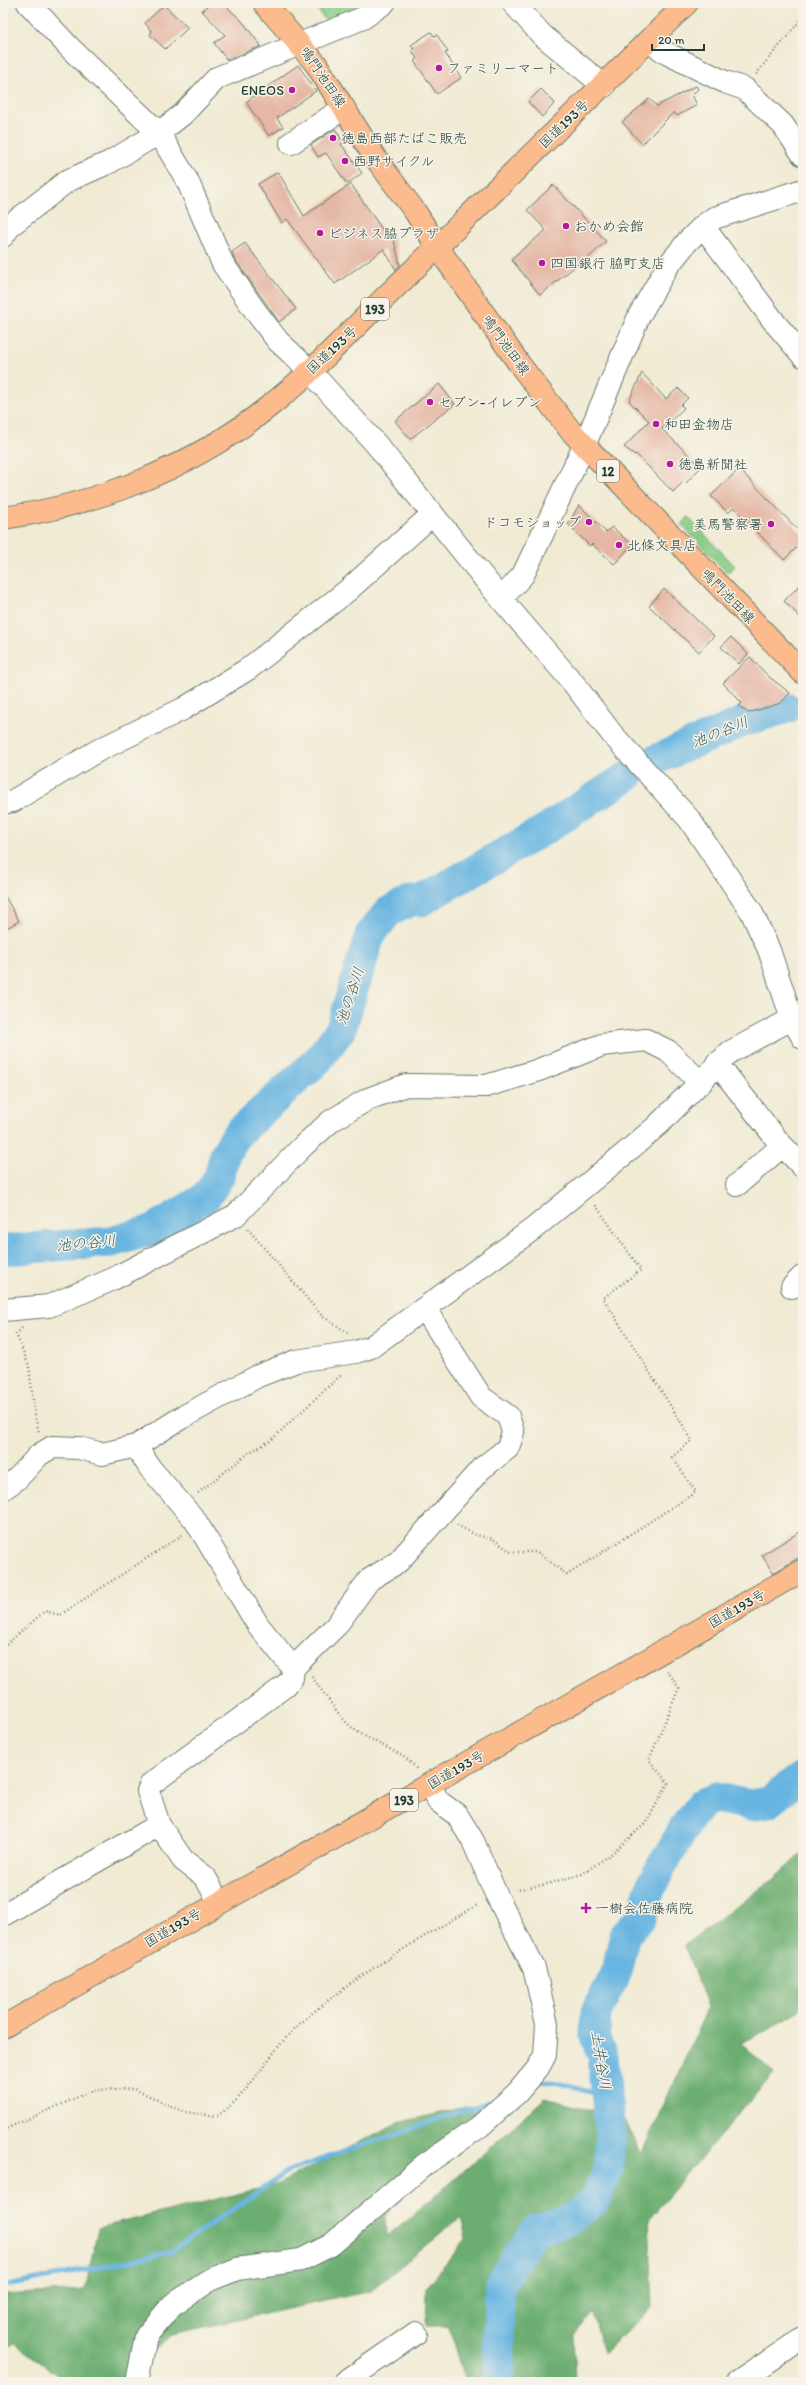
<svg xmlns="http://www.w3.org/2000/svg" width="806" height="2385" viewBox="0 0 806 2385" font-family="Itim,'Klee One',sans-serif">
	<rect width="100%" height="100%" fill="#f7f3e8"/>
	<filter id="ink" filterUnits="userSpaceOnUse"><feTurbulence type="fractalNoise" baseFrequency=".025" numOctaves="2"/><feDisplacementMap in="SourceGraphic" scale="8" xChannelSelector="R" yChannelSelector="G"/><feConvolveMatrix kernelMatrix="1 2 1 2 8 2 1 2 1" color-interpolation-filters="sRGB"/></filter>
	<filter id="wash" filterUnits="userSpaceOnUse"><feTurbulence type="fractalNoise" baseFrequency=".012" numOctaves="4" result="noise"/><feDisplacementMap in="SourceGraphic" scale="16" xChannelSelector="R" yChannelSelector="G"/><feGaussianBlur stdDeviation="0.9" result="paint"/><feColorMatrix in="noise" values="0 0 0 0 0 0 0 0 0 0 0 0 0 0 0 0 0 1.4 0 .05"/><feComposite in="paint" operator="in"/></filter>
	<g filter="url(#wash)">
		<rect width="100%" height="100%" fill="#f1ebd4"/>
		<path fill="#86ca83" stroke="#52845c" d="M313 3H359L365 10 330 27Z
			M688 517 735 566 727 573 681 524Z"/>
		<path fill="#6cae71" stroke="#467652" d="M803 1852V2009L741 2044 774 2073 649 2219 653 2306 604 2353 593 2313 574 2335 576 2382H466L449 2326H426L427 2287 466 2239 461 2216 371 2291 172 2334 118 2382H68L15 2344 3 2350V2295L85 2290 98 2228 278 2184 397 2123 488 2102 385 2216 386 2237 454 2180 545 2098 623 2118 641 2155 708 2007 684 1945 776 1877Z"/>
		<g fill="none" stroke-linecap="round" stroke-linejoin="round">
			<path stroke="#68b5e1" stroke-width="5" d="M535 2082C563 2079 578 2092 606 2095
				M3 2287 171 2252 288 2171 488 2102 497 2101"/>
			<path stroke="#68b5e1" stroke-width="31" d="M655 760 745 721 787 708
				M3 1250 111 1242 152 1230 206 1197 219 1177 225 1154 237 1134 318 1060 341 1029 370 935 388 912 411 901H421L544 830 628 776
				M500 2382 498 2344 500 2284 535 2230 568 2220 594 2202 608 2169 610 2135 603 2056 595 2036 596 2012 615 1976 625 1934 640 1919 653 1881 689 1820 702 1803 716 1798 750 1805 769 1802 803 1775"/>
		</g>
		<g id="blocks">
			<path fill="#e5b7a4" d="M210 3H223L242 21 261 46 227 60 214 43 225 35 202 11Z
				M164 5 188 28 165 49 150 35 152 32 145 23Z
				M431 32 434 36 437 35 448 52 445 53 461 78 437 94 414 61 417 59 412 50 414 49 411 45Z
				M298 65 316 91 277 118 283 127 269 136 246 102Z
				M696 86 698 89 692 95 697 105 677 116 674 112 642 144 622 122 649 99 657 106Z
				M541 89 555 103 542 117 528 102Z
				M335 129 343 142 341 144 362 173 347 184 326 153 318 157 311 145Z
				M278 172 304 216 351 184 386 235 392 232 400 265 396 270 384 249 335 284 287 219 282 223 258 184Z
				M553 185 606 241 580 266 578 264 540 295 511 259 546 230 527 210Z
				M245 243 296 309 279 322 234 258 232 252Z
				M642 373 666 399 678 388 688 398 681 405 684 408 662 429 701 467 685 484 683 482 673 492 636 454 635 455 624 447 649 421 629 401Z
				M439 384 455 404 410 439 395 421Z
				M739 469 803 535V541L784 560 734 508 728 513 711 496Z
				M579 505 606 532 612 527 632 545 614 564 592 544 590 546 568 524Z
				M803 582V620L784 601Z
				M664 589 714 636 699 652 649 606Z
				M731 637 748 654 739 664 721 647Z
				M750 657 768 676 790 693 781 703 748 713 739 706 742 703 723 683Z
				M3 893 19 921 3 930Z
				M803 1530V1555L773 1573 762 1555Z"/>
		</g>
	</g>
	<g filter="url(#ink)">
		<use href="#blocks" fill-opacity="0" stroke="#687a6c" stroke-width="1"/>
		<g fill="none" stroke-linecap="round" stroke-linejoin="round">
			<defs>
				<path id="minor" d="M28 3 71 49 159 133 188 182 223 264 256 312 278 341 310 371 376 444 501 599 574 684 612 734 689 819 751 911 769 950 792 1019 803 1038
					M513 3 542 35 604 86
					M648 41 668 54 725 82 745 89 783 125 803 155
					M291 143 344 108
					M703 226 714 218 803 190
					M3 236 11 225 67 181 110 162 159 133 183 114 217 78 363 18 384 3
					M501 599 523 575 584 446 639 316 667 267 687 242 703 226 775 323 803 356
					M3 803 13 801 97 751 183 709 248 669 347 591 433 514
					M717 1063 778 1141 803 1167
					M737 1185 782 1146
					M792 1287 803 1276
					M3 1310 49 1306 111 1280 236 1215 303 1146 331 1121 368 1099 406 1085 486 1086 536 1071 602 1045 646 1040 668 1051 701 1083
					M136 1446 150 1468 195 1520 258 1625 293 1668 336 1626 369 1580 398 1562 481 1469 508 1448 513 1432 508 1416 481 1397 425 1309
					M3 1489 17 1479 39 1455 52 1447 79 1448 102 1454 136 1446 181 1418 258 1376 296 1361 356 1352 371 1347 533 1229 623 1155 658 1125 730 1052 792 1019
					M159 1825 148 1791 151 1784 285 1686 292 1678 293 1668
					M3 1915 159 1825 183 1860 205 1877 219 1902
					M137 2382 146 2336 172 2305 212 2279 237 2269 301 2260 331 2245 424 2165 479 2127 517 2093 538 2068 545 2055 547 2024 534 1968 496 1894 473 1841 457 1815 438 1801 430 1785
					M345 2382 416 2333
					M738 2382 803 2338"/>
				<path id="major" d="M264 3 316 64 374 156 416 213 438 248 520 365 570 430 803 673"/>
				<path id="highway" d="M3 518C97 505 193 467 267 408 317 369 359 322 404 279 499 187 593 95 687 3
					M3 2027C269 1873 538 1725 803 1570"/>
			</defs>
			<use href="#minor" stroke="#687a6c" stroke-width="24"/>
			<use href="#major" stroke="#687a6c" stroke-width="24"/>
			<use href="#highway" stroke="#687a6c" stroke-width="24"/>
			<path stroke="#687a6c" stroke-width="2.5" stroke-dasharray="1 3" stroke-linecap="butt" d="M756 74 803 17
				M248 1229 322 1316 348 1333
				M22 1328 16 1334 29 1366 35 1417 39 1432
				M198 1493 250 1452 270 1441 342 1374
				M457 1525 476 1535 493 1539 511 1552H537L567 1575 696 1492 672 1457 692 1440 603 1298 641 1270 594 1203
				M3 1647 45 1611 60 1615 182 1535
				M312 1677C324 1693 335 1711 348 1724 366 1742 406 1751 417 1770
				M515 1890 543 1885 582 1874 610 1855 646 1823 668 1783 649 1760 679 1688 667 1670
				M3 2130 94 2090 134 2089 184 2112 217 2116C252 2093 269 2050 302 2022 354 1976 420 1939 479 1904"/>
			<use href="#minor" stroke="#fff" stroke-width="22"/>
			<use href="#major" stroke="#fbbb8d" stroke-width="22"/>
			<use href="#highway" stroke="#fbbb8d" stroke-width="22"/>
		</g>
	</g>
	<g fill="#b5179e" stroke="#f7f3e8" stroke-width="1.5">
		<circle cx="439" cy="68" r="4"/>
		<circle cx="292" cy="90" r="4"/>
		<circle cx="333" cy="138" r="4"/>
		<circle cx="345" cy="161" r="4"/>
		<circle cx="566" cy="226" r="4"/>
		<circle cx="320" cy="233" r="4"/>
		<circle cx="542" cy="263" r="4"/>
		<circle cx="430" cy="402" r="4"/>
		<circle cx="656" cy="424" r="4"/>
		<circle cx="670" cy="464" r="4"/>
		<circle cx="589" cy="522" r="4"/>
		<circle cx="771" cy="524" r="4"/>
		<circle cx="619" cy="545" r="4"/>
		<path d="M584 1902h4v4h4v4h-4v4h-4v-4h-4v-4h4z"/>
	</g>
	<g text-anchor="middle" dominant-baseline="central" stroke-width="3" stroke-linejoin="round" paint-order="stroke">
		<g fill="#f7f3e8" stroke="#60746a" stroke-width="1">
			<rect x="361" y="298" width="28" height="22" rx="3"/>
			<rect x="597" y="460" width="22" height="22" rx="3"/>
			<rect x="390" y="1789" width="28" height="22" rx="3"/>
		</g>
		<g font-size="13" font-weight="bold" fill="#1f3d34">
			<text x="375" y="309">193</text>
			<text x="608" y="471">12</text>
			<text x="404" y="1800">193</text>
		</g>
		<g font-size="14" fill="#1f3d34" stroke="#f7f3e8" text-anchor="start">
			<text x="447" y="68">ファミリーマート</text>
			<text x="284" y="90" text-anchor="end">ENEOS</text>
			<text x="341" y="138">徳島西部たばこ販売</text>
			<text x="353" y="161">西野サイクル</text>
			<text x="574" y="226">おかめ会館</text>
			<text x="328" y="233">ビジネス脇プラザ</text>
			<text x="550" y="263">四国銀行 脇町支店</text>
			<text x="438" y="402">セブン-イレブン</text>
			<text x="664" y="424">和田金物店</text>
			<text x="678" y="464">徳島新聞社</text>
			<text x="581" y="522" text-anchor="end">ドコモショップ</text>
			<text x="763" y="524" text-anchor="end">美馬警察署</text>
			<text x="627" y="545">北條文具店</text>
			<text x="595" y="1908">一樹会佐藤病院</text>
		</g>
		<g font-size="14" fill="#1f3d34" stroke="#f7f3e8">
			<text transform="translate(323 77) rotate(56)">鳴門池田線</text>
			<text transform="translate(564 124) rotate(-44)">国道193号</text>
			<text transform="translate(506 345) rotate(54)">鳴門池田線</text>
			<text transform="translate(332 350) rotate(-43)">国道193号</text>
			<text transform="translate(728 596) rotate(46)">鳴門池田線</text>
			<text transform="translate(737 1609) rotate(-30)">国道193号</text>
			<text transform="translate(456 1770) rotate(-30)">国道193号</text>
			<text transform="translate(173 1928) rotate(-30)">国道193号</text>
		</g>
		<g font-size="15" font-style="italic" fill="#315b5f" stroke="#f7f3e8">
			<text transform="translate(720 732) rotate(-22)">池の谷川</text>
			<text transform="translate(350 996) rotate(-72)">池の谷川</text>
			<text transform="translate(86 1243) rotate(-6)">池の谷川</text>
			<text transform="translate(601 2060) rotate(81)">土井谷川</text>
		</g>
	</g>
	<rect width="806" height="2385" fill="none" stroke="#f7f3e8" stroke-width="16"/>
	<path d="M652 44v6h52v-6" fill="none" stroke="#1f3d34" stroke-width="2"/>
	<text x="658" y="44" font-size="12" fill="#1f3d34" stroke="#f7f3e8" stroke-width="3" paint-order="stroke">20 m</text>
</svg>
